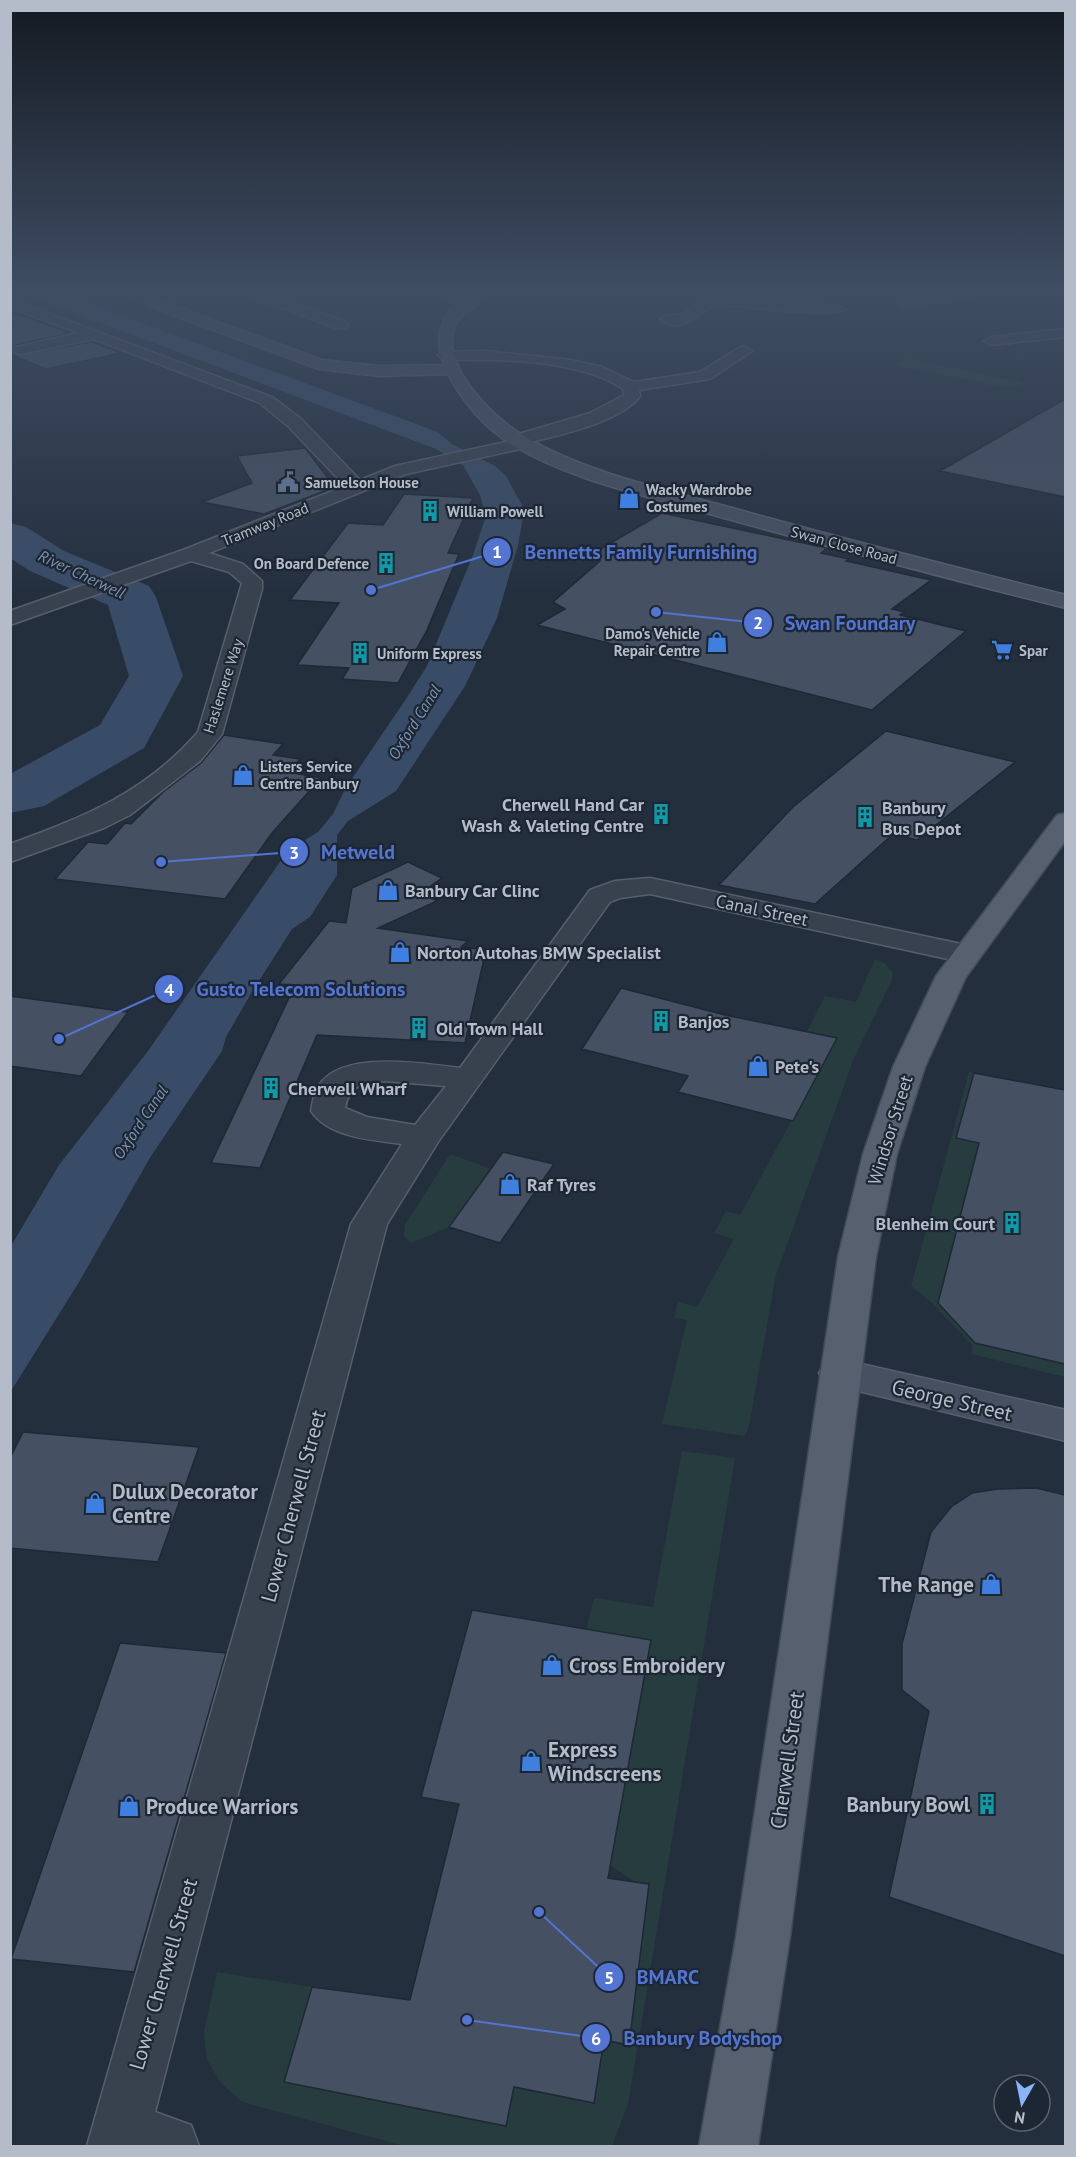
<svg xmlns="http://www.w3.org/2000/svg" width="1076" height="2157" viewBox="0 0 1076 2157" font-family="'PT Sans',sans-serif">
	<rect width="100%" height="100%" fill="#242f3e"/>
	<path fill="#263c3f" d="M909 359 1009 380 1024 383 1009 388 894 365Z
		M875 959 886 964 893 973 892 980 854 1058 776 1275 749 1426 745 1436 662 1424 687 1320 674 1318 678 1302 697 1307 734 1239 714 1233 726 1211 740 1215 837 1038 807 1031 825 996 856 1002Z
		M969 1072 974 1073 956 1137 979 1143 938 1303 975 1342 1065 1364V1377L972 1354V1345L933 1304 911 1286Z
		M450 1154 491 1169 449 1227 411 1243 404 1236 405 1225Z
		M682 1451 735 1458 628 2104 612 2146H404L242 2102 221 2083 207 2060 204 2032 217 1972 312 1987 285 2082 506 2126 518 2068 552 2094 594 2102 604 2040 629 2045 649 1884 635 1882 588 1850 616 1833 651 1641 586 1631 594 1598 653 1607Z"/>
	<path fill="#394c67" d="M21 293H60L438 432 452 444 495 466 506 476 522 505 524 512 518 545 497 618 465 686 396 791 348 821 337 835V875L310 917 292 929 253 990 226 1037 222 1051 151 1156 79 1282 11 1391V1246L59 1165 148 1051 282 859 289 850 318 832 333 814 345 789 406 699 427 666 473 555 486 516 480 495 463 465 436 449Z"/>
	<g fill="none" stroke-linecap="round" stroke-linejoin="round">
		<path fill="#394c67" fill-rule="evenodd" d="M10 523 26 527 64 551 149 586 156 597 183 676 144 748 44 806 10 813V774L100 725 129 676 108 605 30 571 10 558Z"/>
	</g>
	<path fill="#455162" stroke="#1f2835" stroke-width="1.5" d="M10 311 70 333 16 345 12 351 16 355 92 342 121 353 46 369 10 354Z
		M1065 399V497L940 471Z
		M305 448 335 487 264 514 202 502 252 483 237 456Z
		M404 494 473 498 448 553 459 554 427 630 398 683 342 679 349 668 297 665 339 603 290 600 348 523 383 525Z
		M662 513 817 546 827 548 821 553 849 559 846 561 931 580 892 609 904 612 900 615 966 631 872 710 537 625 565 609 553 602 600 561 585 558Z
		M886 731 1015 762 917 840 893 834 815 904 719 885 793 807Z
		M224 735 283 744 273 755 300 759 288 772 321 778 272 833 225 899 55 879 88 842 107 844 125 823 131 824 163 792 201 763Z
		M408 862 442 878 422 892 437 901 378 928 468 941 461 947 486 950 465 1043 317 1035 260 1168 211 1163 295 985 279 984 329 921 346 923 352 888Z
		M621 988 725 1015 837 1038 793 1121 678 1092 688 1076 582 1049Z
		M10 996 128 1012 81 1076 10 1066Z
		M974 1073 1065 1090V1364L975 1343 938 1303 979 1143 956 1138Z
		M503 1152 554 1164 500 1243 449 1227Z
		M23 1432 199 1447 158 1562 10 1548V1458Z
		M1036 1488 1065 1495V1956L889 1897 929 1711 902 1690V1644L931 1532 952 1506 972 1493 998 1489Z
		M472 1610 651 1640 608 1878 649 1884 629 2045 604 2040 594 2103 514 2087 506 2126 284 2082 312 1987 410 2000 459 1804 421 1797Z
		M120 1643 226 1653 134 1972 11 1959Z"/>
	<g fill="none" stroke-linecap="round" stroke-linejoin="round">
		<defs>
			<path id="street" d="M243 293H264L346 322 348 325 346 328H336Z
				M435 293H472L483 298C475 305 444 300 435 293Z
				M751 293H765L762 299C775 300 840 304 845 309 835 319 735 305 714 304 700 315 677 335 660 319L667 315H683L711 296 749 298Z
				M938 293H977L970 297 905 306 898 302 905 298Z
				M10 299 272 397 300 418 360 480 395 466 510 441 512 436 590 413 624 395 623 389C578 359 499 359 446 360L441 358 438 355 441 352 487 351 571 360 602 367 634 382 700 372 739 348 744 346 752 351 710 379 639 390 640 396C622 421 561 435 531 442L529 447 406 474 209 553 243 564 262 581V589L222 734 200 761 130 815 104 828 10 862V844C84 817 145 793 198 732L242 583 229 572 191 561 10 625V611L183 550 345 486 288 426 260 403 94 339 21 354 16 353 14 350 16 347 79 333 10 308Z
				M1066 329V337L991 345 984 341 991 337Z
				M650 878 966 945 977 948 981 954 977 960 966 963 650 894 620 898 610 902 438 1142 387 1224 155 2112 191 2125 199 2146H87L351 1224 402 1144C373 1140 329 1138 311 1111 312 1105 313 1098 315 1093 332 1047 424 1064 460 1068L590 890 615 881ZM384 1081 446 1086 415 1125 367 1117 345 1108C349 1085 362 1083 384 1081Z"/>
			<path id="secondary" d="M129 293H147L161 301 322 360 379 366 444 365C429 329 451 293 490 293 478 307 458 312 453 332 444 371 497 421 527 438 590 474 663 489 732 508 843 539 954 567 1066 595V608C949 579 833 548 717 516 649 496 573 482 511 444 484 427 463 402 448 374L379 376 319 369 151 307Z
				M839 1359 1066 1410V1441L825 1383 819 1373 825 1363Z"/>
			<path id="primary" d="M1066 813V840L966 977 925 1067 897 1154 876 1257 790 1937 758 2146H699L736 1937 838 1257 863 1154 893 1067 936 976 1057 815Z"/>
		</defs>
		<use href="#street" stroke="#565f6c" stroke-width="3"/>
		<use href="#secondary" stroke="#565f6c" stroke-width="3"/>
		<use href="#primary" stroke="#414a57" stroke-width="3"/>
		<use href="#street" fill="#38414e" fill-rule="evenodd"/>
		<use href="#secondary" fill="#465061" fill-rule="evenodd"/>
		<use href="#primary" fill="#56606e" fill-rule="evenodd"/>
	</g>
	<linearGradient id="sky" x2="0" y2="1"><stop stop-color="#141a22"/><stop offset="0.49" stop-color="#3f4d63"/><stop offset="1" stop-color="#3f4d63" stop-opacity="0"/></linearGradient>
	<rect width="1076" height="595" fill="url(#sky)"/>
	<defs>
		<symbol id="civic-bare" viewBox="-9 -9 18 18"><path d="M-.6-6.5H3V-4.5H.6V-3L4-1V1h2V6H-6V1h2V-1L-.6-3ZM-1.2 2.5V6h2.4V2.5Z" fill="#5c6f8a" stroke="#1d2633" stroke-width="2.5" paint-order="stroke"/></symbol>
		<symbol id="shop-bare" viewBox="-9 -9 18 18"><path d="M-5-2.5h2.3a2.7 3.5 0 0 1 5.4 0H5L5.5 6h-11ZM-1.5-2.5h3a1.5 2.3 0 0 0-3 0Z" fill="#3f7fe0" stroke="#1d2633" stroke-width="2.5" paint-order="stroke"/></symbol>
		<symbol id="building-bare" viewBox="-9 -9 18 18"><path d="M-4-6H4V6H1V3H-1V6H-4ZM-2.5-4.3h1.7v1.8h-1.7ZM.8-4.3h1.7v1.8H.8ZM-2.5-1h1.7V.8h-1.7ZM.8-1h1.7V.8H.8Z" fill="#0f9aa8" stroke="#1d2633" stroke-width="2.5" paint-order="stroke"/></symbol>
		<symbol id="supermarket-bare" viewBox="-9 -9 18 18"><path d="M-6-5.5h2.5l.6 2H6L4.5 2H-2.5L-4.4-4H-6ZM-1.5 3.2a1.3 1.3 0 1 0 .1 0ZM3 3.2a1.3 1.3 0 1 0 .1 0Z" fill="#3f7fe0" stroke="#1d2633" stroke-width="2.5" paint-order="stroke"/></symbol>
	</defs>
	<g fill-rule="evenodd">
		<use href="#civic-bare" x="273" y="467" width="30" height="30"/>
		<use href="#shop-bare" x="614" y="483" width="30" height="30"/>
		<use href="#building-bare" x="415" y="496" width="30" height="30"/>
		<use href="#building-bare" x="371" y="548" width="30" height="30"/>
		<use href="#shop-bare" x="702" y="627" width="30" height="30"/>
		<use href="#supermarket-bare" x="987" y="635" width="30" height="30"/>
		<use href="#building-bare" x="345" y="638" width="30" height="30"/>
		<use href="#shop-bare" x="228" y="760" width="30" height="30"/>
		<use href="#building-bare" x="646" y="799" width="30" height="30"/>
		<use href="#building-bare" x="850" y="802" width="30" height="30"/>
		<use href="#shop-bare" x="373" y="875" width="30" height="30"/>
		<use href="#shop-bare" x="385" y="937" width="30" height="30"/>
		<use href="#building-bare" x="646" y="1006" width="30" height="30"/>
		<use href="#building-bare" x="404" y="1013" width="30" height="30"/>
		<use href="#shop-bare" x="743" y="1051" width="30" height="30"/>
		<use href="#building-bare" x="256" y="1073" width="30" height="30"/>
		<use href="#shop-bare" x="495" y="1169" width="30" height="30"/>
		<use href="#building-bare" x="997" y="1208" width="30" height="30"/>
		<use href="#shop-bare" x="80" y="1488" width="30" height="30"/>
		<use href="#shop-bare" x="976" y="1569" width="30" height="30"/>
		<use href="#shop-bare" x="537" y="1650" width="30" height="30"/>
		<use href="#shop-bare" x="516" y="1746" width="30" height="30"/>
		<use href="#building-bare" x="972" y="1789" width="30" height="30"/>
		<use href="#shop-bare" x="114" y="1791" width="30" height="30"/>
	</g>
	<g text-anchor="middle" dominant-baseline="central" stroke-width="4.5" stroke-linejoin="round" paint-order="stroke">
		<g font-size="15" font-weight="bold" fill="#b4bcc9" stroke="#1d2633" text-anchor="start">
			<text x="305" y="482">Samuelson House</text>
			<text x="646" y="489">Wacky Wardrobe<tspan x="646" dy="17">Costumes</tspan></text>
			<text x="447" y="511">William Powell</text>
			<text x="369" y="563" text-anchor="end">On Board Defence</text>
			<text x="700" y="633" text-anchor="end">Damo's Vehicle<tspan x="700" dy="17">Repair Centre</tspan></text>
			<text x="1019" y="650">Spar</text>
			<text x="377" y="653">Uniform Express</text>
			<text x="260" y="766">Listers Service<tspan x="260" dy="17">Centre Banbury</tspan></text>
		</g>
		<g font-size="15" fill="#b4bcc9" stroke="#1d2633">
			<text transform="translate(265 524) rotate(-22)">Tramway Road</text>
			<text transform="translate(844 545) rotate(15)">Swan Close Road</text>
			<text transform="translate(223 686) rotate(-72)">Haslemere Way</text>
		</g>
		<g font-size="16" font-style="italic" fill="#7c92b1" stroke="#1d2633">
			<text transform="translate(82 574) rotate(25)">River Cherwell</text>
			<text transform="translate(414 722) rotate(-58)">Oxford Canal</text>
			<text transform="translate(140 1122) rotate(-56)">Oxford Canal</text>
		</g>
		<g font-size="18" font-weight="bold" fill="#b4bcc9" stroke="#1d2633" text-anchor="start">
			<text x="644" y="804" text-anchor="end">Cherwell Hand Car<tspan x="644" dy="21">Wash &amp; Valeting Centre</tspan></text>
			<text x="882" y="807">Banbury<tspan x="882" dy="21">Bus Depot</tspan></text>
			<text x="405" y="890">Banbury Car Clinc</text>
			<text x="417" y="952">Norton Autohas BMW Specialist</text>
			<text x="678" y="1021">Banjos</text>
			<text x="436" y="1028">Old Town Hall</text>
			<text x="775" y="1066">Pete's</text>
			<text x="288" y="1088">Cherwell Wharf</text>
			<text x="527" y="1184">Raf Tyres</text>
			<text x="995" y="1223" text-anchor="end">Blenheim Court</text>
		</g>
		<g font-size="18" fill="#b4bcc9" stroke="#1d2633">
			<text transform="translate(762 910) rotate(12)">Canal Street</text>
			<text transform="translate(890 1130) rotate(-73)">Windsor Street</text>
		</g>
		<g font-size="21" fill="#b4bcc9" stroke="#1d2633">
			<text transform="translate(952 1400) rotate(13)">George Street</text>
			<text transform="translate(293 1506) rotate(-75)">Lower Cherwell Street</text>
			<text transform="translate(787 1760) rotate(-82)">Cherwell Street</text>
			<text transform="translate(163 1974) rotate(-74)">Lower Cherwell Street</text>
		</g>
		<g font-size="21" font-weight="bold" fill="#b4bcc9" stroke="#1d2633" text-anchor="start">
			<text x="112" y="1491">Dulux Decorator<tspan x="112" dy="24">Centre</tspan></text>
			<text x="974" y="1584" text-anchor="end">The Range</text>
			<text x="569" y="1665">Cross Embroidery</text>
			<text x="548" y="1749">Express<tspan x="548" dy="24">Windscreens</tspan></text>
			<text x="970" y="1804" text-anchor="end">Banbury Bowl</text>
			<text x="146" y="1806">Produce Warriors</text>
		</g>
	</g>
	<path fill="none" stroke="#5274d3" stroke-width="2" d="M371 590L497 552M656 612L758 623M161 862L294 852M59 1039L169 989M539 1912L609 1977M467 2020L596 2038"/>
	<g fill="#5274d3" stroke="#1d2633" stroke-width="2">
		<circle cx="371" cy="590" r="6"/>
		<circle cx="656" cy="612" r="6"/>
		<circle cx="161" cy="862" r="6"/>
		<circle cx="59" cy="1039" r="6"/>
		<circle cx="539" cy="1912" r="6"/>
		<circle cx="467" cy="2020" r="6"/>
		<circle cx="497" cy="552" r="15"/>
		<circle cx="758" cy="623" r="15"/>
		<circle cx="294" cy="852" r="15"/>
		<circle cx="169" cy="989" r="15"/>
		<circle cx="609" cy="1977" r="15"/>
		<circle cx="596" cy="2038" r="15"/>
	</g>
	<g font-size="18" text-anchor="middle" font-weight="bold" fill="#fff">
		<text x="497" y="558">1</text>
		<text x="758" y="629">2</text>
		<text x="294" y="859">3</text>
		<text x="169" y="996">4</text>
		<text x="609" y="1984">5</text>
		<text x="596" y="2045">6</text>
	</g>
	<g font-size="20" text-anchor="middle" font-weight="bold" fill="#5274d3" stroke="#1d2633" stroke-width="4.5" stroke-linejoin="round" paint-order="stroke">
		<text x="641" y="559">Bennetts Family Furnishing</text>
		<text x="850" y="630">Swan Foundary</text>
		<text x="358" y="859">Metweld</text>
		<text x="301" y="996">Gusto Telecom Solutions</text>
		<text x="668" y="1984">BMARC</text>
		<text x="703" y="2045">Banbury Bodyshop</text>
	</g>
	<rect width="1076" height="2157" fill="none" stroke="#b4bcc9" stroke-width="24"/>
	<g transform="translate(1022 2103) rotate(189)"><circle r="28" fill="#1d2633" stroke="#59626f" stroke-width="1.5"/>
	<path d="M0-4.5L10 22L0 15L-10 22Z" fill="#8ab4f8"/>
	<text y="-9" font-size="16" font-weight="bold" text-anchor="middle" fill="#b4bcc9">N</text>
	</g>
</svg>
